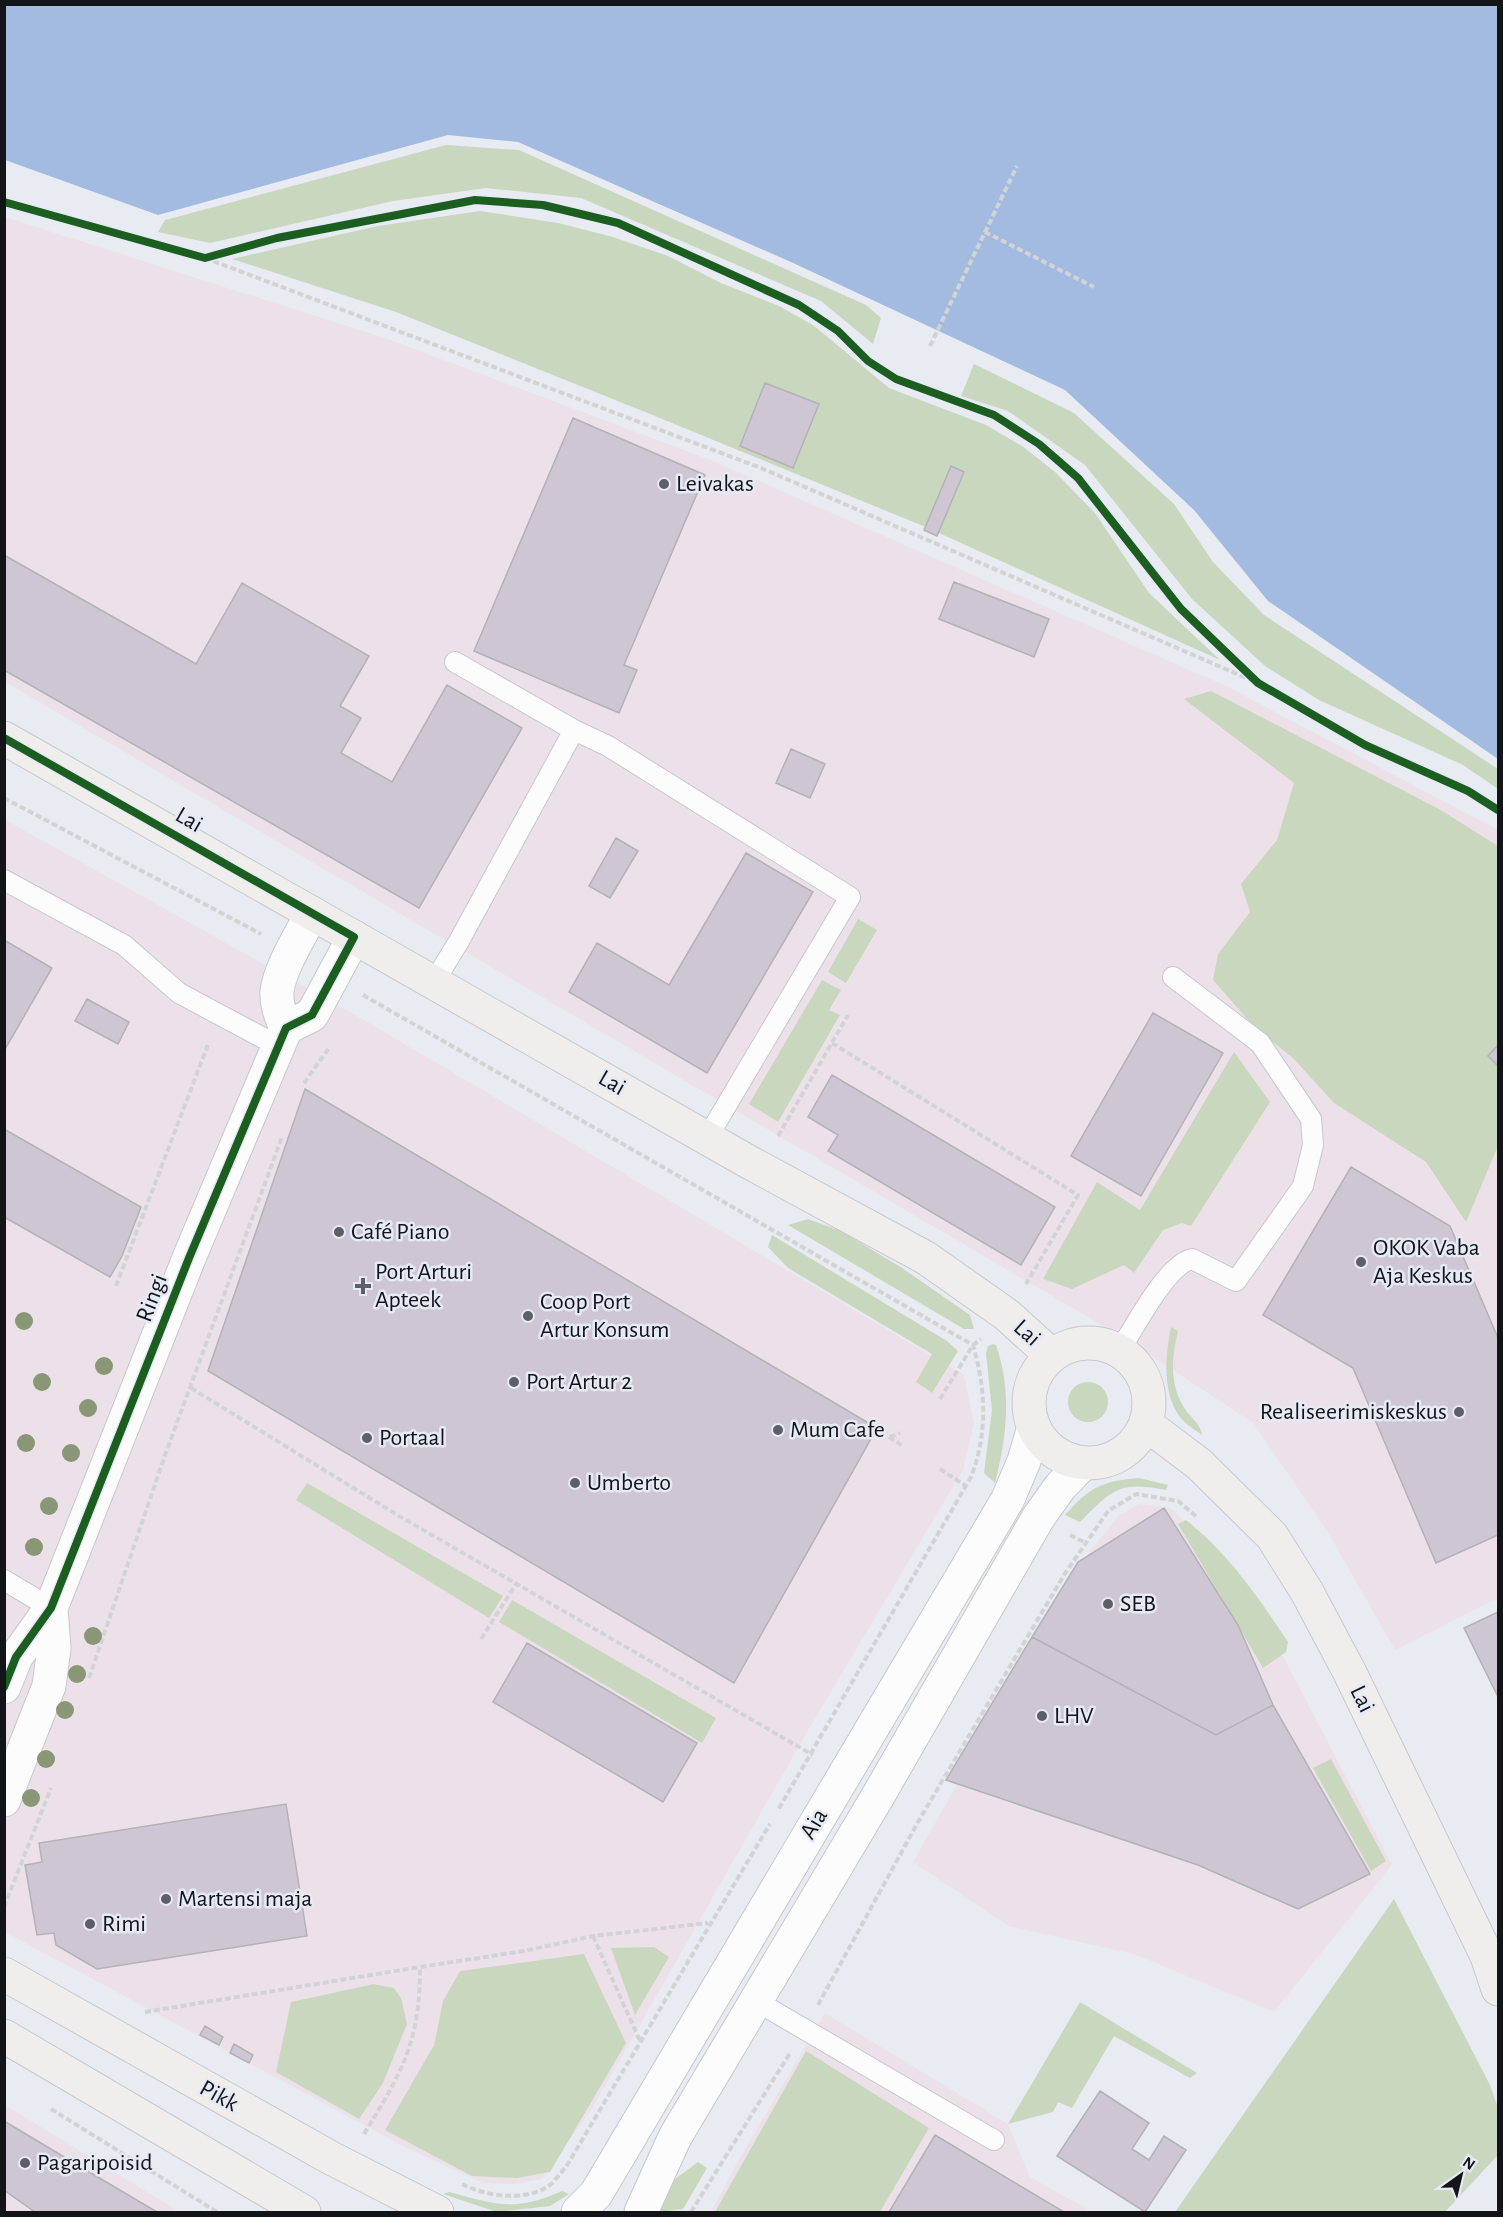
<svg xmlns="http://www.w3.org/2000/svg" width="1503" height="2217" viewBox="0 0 1503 2217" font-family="'Alegreya Sans',sans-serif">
	<rect width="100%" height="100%" fill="#e8ebf2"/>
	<path fill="#ede1e9" d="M5 217 382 337 711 460 1226 686 1498 830V1598L1395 1650 1329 1534 1253 1423 1132 1343 5 682Z
		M4 819 371 1024 964 1375 974 1423 963 1470 807 1732 593 2107 542 2179 514 2184 483 2183 407 2148 5 1932Z
		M1139 1504 1171 1508 1248 1589 1392 1865 1274 2012 1134 1954 1008 1926 913 1862 1087 1555 1118 1516Z
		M825 2013 1008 2124 1030 2177 1092 2212H711L738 2161Z
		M5 2105 180 2212H5Z"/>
	<path fill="#cad7bf" d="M446 145 519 150 866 305 881 318 873 344 821 301 581 198 486 188 393 201 210 243 158 232 165 220Z
		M480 211 558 223 613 237 668 256 721 283 779 306 813 325 889 388 986 425 1022 446 1055 472 1095 513 1149 593 1220 660 928 528 650 414 396 312 232 259 378 226Z
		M974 364 1074 413 1174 504 1213 562 1264 615 1498 769V789L1463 765 1319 700 1265 666 1192 599 1085 465 1008 411 961 396Z
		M1211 691 1439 809 1498 846V1146L1466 1222 1426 1162 1334 1103 1293 1058 1256 1029 1213 980 1218 954 1250 912 1241 884 1277 840 1294 783 1184 699Z
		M858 919 877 930 846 983 828 972Z
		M822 980 841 990 829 1010 840 1015 778 1122 749 1104Z
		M1234 1052 1270 1102 1191 1226 1182 1223 1163 1230 1134 1273 1124 1265 1072 1289 1043 1279 1097 1182 1140 1210Z
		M808 1219 841 1231 902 1268 970 1315 974 1329H964L788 1225Z
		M772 1235 947 1341 958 1351 932 1393 916 1382 932 1354 788 1268 768 1247Z
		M1171 1327 1178 1331C1171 1359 1169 1387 1187 1412 1193 1419 1201 1426 1202 1435 1195 1430 1185 1424 1180 1417 1162 1393 1165 1355 1171 1327Z
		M993 1344 996 1345C1012 1391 1007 1436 995 1483L984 1473 992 1410 986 1354 988 1346Z
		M1068 1402a20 20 0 1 1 40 0a20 20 0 1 1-40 0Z
		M1139 1478 1168 1485 1166 1490C1119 1481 1113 1489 1080 1522L1065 1515C1090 1487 1102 1481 1139 1478Z
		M307 1483 503 1596 489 1618 296 1500Z
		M1186 1520C1229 1554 1258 1597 1288 1642L1286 1652 1263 1668 1178 1524Z
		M512 1600 716 1718 702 1743 499 1622Z
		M1331 1759 1386 1861 1371 1871 1313 1768Z
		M1394 1899 1490 2085 1498 2108V2155L1445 2212H1175Z
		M654 1947 669 1957 635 2015 611 1948Z
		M584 1954 626 2043 550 2172 517 2178 472 2176 385 2130 434 2045 443 2001 460 1971Z
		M374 1984 394 1988 401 1998 407 2024 383 2083 359 2119 276 2072 291 2002Z
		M1080 2002 1197 2073 1190 2078 1114 2036 1072 2108 1058 2102 1053 2112 1008 2124Z
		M806 2051 929 2128 880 2212H715Z
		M698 2162 707 2168 683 2209 660 2212 671 2182Z
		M562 2191 569 2194 550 2206 497 2212 443 2194 449 2192C498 2205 514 2212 562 2191Z"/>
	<path fill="#a3bbe1" d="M5 4 1498 5V759L1268 601 1194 510 1065 390 791 262 518 142 448 135 158 215 5 160Z"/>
	<path fill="#cec6d2" stroke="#b2b2b7" stroke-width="1.5" d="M765 383 819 404 793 468 740 446Z
		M573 418 705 475 624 665 637 670 619 713 474 651Z
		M951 466 964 472 937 536 924 530Z
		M4 555 196 664 242 583 369 656 340 706 361 718 341 753 392 782 447 685 522 728 419 908 4 670Z
		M954 582 1049 619 1034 657 939 619Z
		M791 749 825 764 810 798 776 783Z
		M616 838 638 851 610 898 589 886Z
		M746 853 813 892 707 1073 569 992 597 943 669 985Z
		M4 940 52 968 4 1051Z
		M87 999 129 1022 118 1044 75 1021Z
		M1153 1013 1223 1053 1141 1196 1071 1156Z
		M1498 1045V1066L1488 1056Z
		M832 1075 1055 1207 1021 1265 828 1151 838 1135 808 1117Z
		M305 1089 877 1428 734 1683 208 1371Z
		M4 1129 141 1207 122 1256 110 1277 4 1217Z
		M1351 1167 1450 1226 1498 1338V1535L1436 1563 1353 1368 1263 1315Z
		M1164 1508 1238 1625 1273 1705 1216 1735 1032 1637 1078 1562Z
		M1498 1612V1697L1464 1628Z
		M1032 1637 1216 1735 1273 1705 1370 1874 1298 1909 1198 1865 946 1780Z
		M527 1643 697 1743 663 1802 493 1702Z
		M286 1804 307 1936 97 1969 56 1945 54 1933 37 1935 25 1865 42 1862 39 1843Z
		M205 2026 223 2037 219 2045 200 2035Z
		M234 2044 253 2055 249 2063 230 2053Z
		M1100 2091 1149 2123 1132 2149 1149 2160 1164 2136 1186 2150 1145 2212 1057 2156Z
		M4 2121 91 2173 157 2212H35L4 2190Z
		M935 2135 1064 2212H889Z"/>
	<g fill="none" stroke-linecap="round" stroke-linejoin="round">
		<defs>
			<path id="lane" d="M455 662 574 730
				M4 880 124 945 179 993 278 1046
				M434 982 459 941 574 730 608 746 850 897 707 1138
				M1120 1350C1134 1328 1167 1264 1192 1259L1236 1281 1303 1186 1313 1145 1311 1119 1260 1043 1173 977
				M4 1580 51 1608
				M756 2001 994 2140"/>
			<path id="street" d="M286 1028C281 1016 276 1005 277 991 280 967 301 935 312 913
				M4 1687 16 1657 51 1608 189 1258 286 1028 312 1015 354 937
				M4 1800 49 1686 54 1648 51 1608
				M578 2212 596 2194 1008 1499 1024 1461 1034 1427
				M641 2212 675 2137 878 1796 1038 1518 1060 1487 1083 1463"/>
			<path id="secondary" d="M4 738 747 1161 926 1258 1007 1315 1051 1355
				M1029 1403a60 60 0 1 1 120 0a60 60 0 1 1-120 0Z
				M1146 1424 1199 1464 1272 1536 1307 1592 1350 1673 1487 1956 1498 1989
				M4 1974 331 2158 437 2212
				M4 2036 304 2212"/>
		</defs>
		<use href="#lane" stroke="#c6c8cd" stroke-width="22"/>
		<use href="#street" stroke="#c6c8cd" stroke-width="35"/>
		<use href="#secondary" stroke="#c6c8cd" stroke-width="35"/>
		<path stroke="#d2d3d5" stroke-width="4" stroke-dasharray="6 3" stroke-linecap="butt" d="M985 232 1094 287
			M205 258 761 468 1258 683
			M930 346 1017 166
			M4 798 261 934
			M363 995 973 1345C986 1390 988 1433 971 1477L778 1810
			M832 1043 1078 1195 1026 1284
			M304 1083 329 1048
			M778 1136 848 1015
			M116 1286 209 1042
			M191 1388 399 1516 813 1755
			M940 1399 973 1345 981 1339
			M889 1437 903 1446
			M890 1437 900 1433
			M940 1469 966 1486
			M1070 1535 1086 1543
			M481 1639 516 1584
			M89 1678 164 1458 282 1137
			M4 1907 51 1788
			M593 1936 640 2041
			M818 2005 918 1822 1064 1575 1108 1511 1136 1494 1178 1501 1197 1517
			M145 2012 420 1967
			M51 2109 217 2212
			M364 2134C402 2072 420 2043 420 1967L524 1951 593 1936 708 1923
			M462 2184C487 2197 526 2202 550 2185 556 2180 561 2172 566 2167L770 1824
			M691 2212 790 2053"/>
		<use href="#lane" stroke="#fcfcfd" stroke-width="20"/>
		<use href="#street" stroke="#fcfcfd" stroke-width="33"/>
		<use href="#secondary" stroke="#f0eeec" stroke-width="33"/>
		<defs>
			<path id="cycleway" d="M4 202 205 258 277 238 475 200 543 205 618 223 799 305 838 331 868 361 896 379 994 415 1039 444 1078 478 1181 609 1258 683 1365 745 1468 791 1498 810
				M4 738 354 937 312 1015 286 1028 189 1258 51 1608 16 1657 4 1687"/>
		</defs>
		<use href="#cycleway" stroke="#e5eaf5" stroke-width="11"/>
		<use href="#cycleway" stroke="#1b5e20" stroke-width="8"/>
	</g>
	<g fill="#899777">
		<circle cx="24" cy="1321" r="9"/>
		<circle cx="104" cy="1366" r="9"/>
		<circle cx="42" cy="1382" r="9"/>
		<circle cx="88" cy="1408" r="9"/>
		<circle cx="26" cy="1443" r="9"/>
		<circle cx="71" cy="1453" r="9"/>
		<circle cx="49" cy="1506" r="9"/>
		<circle cx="34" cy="1547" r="9"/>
		<circle cx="93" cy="1636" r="9"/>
		<circle cx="77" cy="1674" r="9"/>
		<circle cx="65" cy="1710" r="9"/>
		<circle cx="46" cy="1759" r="9"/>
		<circle cx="31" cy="1798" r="9"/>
	</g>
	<g fill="#5d5f64" stroke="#e5eaf5" stroke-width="2">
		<circle cx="664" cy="484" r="6"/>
		<circle cx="339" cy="1232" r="6"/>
		<circle cx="1361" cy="1262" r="6"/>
		<path d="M360 1277h6v6h6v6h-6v6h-6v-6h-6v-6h6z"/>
		<circle cx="528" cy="1316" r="6"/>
		<circle cx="514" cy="1382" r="6"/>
		<circle cx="1459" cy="1412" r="6"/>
		<circle cx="778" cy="1430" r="6"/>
		<circle cx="367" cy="1438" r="6"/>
		<circle cx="575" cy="1483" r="6"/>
		<circle cx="1108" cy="1604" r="6"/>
		<circle cx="1042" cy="1716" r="6"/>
		<circle cx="166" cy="1899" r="6"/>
		<circle cx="90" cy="1924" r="6"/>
		<circle cx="25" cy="2163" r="6"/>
	</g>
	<g text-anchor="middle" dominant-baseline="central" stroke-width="5" stroke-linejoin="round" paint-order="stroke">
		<g font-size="24" fill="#121417" stroke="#e5eaf5" text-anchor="start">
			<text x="676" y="484">Leivakas</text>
			<text x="351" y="1232">Café Piano</text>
			<text x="1373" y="1248">OKOK Vaba<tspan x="1373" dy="28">Aja Keskus</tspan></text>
			<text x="375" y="1272">Port Arturi<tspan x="375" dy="28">Apteek</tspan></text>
			<text x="540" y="1302">Coop Port<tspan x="540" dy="28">Artur Konsum</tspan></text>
			<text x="526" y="1382">Port Artur 2</text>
			<text x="1447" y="1412" text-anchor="end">Realiseerimiskeskus</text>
			<text x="790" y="1430">Mum Cafe</text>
			<text x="379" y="1438">Portaal</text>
			<text x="587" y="1483">Umberto</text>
			<text x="1120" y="1604">SEB</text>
			<text x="1054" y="1716">LHV</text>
			<text x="178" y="1899">Martensi maja</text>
			<text x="102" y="1924">Rimi</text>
			<text x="37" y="2163">Pagaripoisid</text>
		</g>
		<g font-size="24" fill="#121417" stroke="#e5eaf5">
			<text transform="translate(189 820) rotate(30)">Lai</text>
			<text transform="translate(612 1083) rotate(30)">Lai</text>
			<text transform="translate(152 1298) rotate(-69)">Ringi</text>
			<text transform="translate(1027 1333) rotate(42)">Lai</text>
			<text transform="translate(1362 1699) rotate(64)">Lai</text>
			<text transform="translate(814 1824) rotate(-59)">Aia</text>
			<text transform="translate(219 2096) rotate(29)">Pikk</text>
		</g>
	</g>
	<rect width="1503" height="2217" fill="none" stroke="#121417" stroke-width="12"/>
	<g transform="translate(1461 2175) rotate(34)" stroke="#e5eaf5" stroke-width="4.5" paint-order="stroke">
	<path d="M0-4.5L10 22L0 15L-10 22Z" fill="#121417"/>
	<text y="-9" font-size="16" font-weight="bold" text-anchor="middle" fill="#121417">N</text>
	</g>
</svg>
